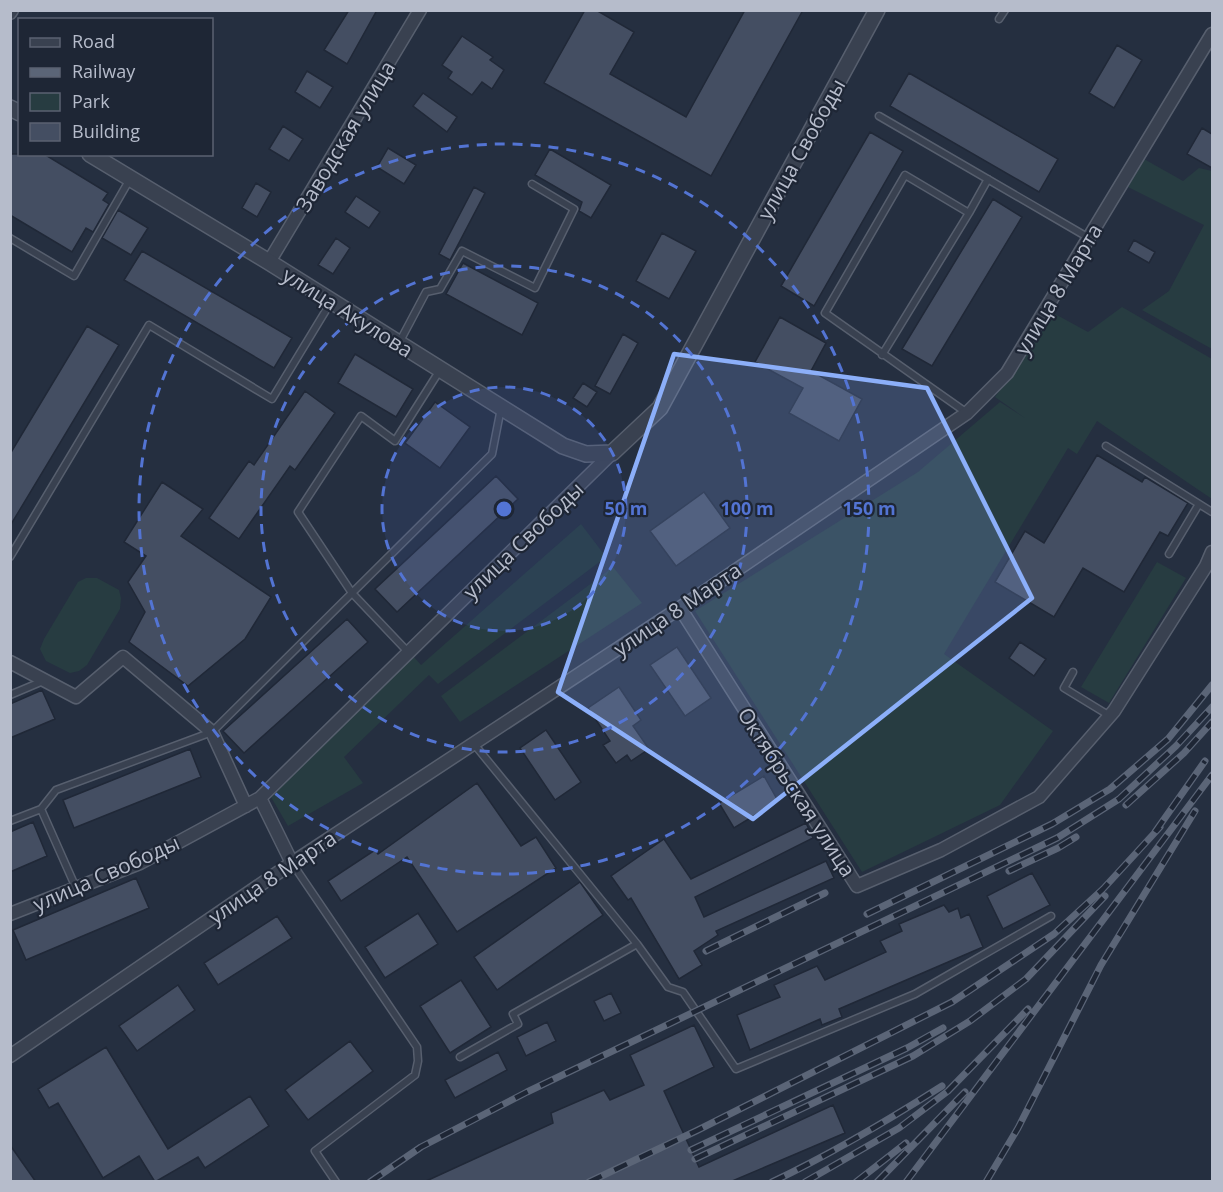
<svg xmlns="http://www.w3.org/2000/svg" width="1223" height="1192" viewBox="0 0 1223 1192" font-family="'Open Sans',sans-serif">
	<rect width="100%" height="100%" fill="#252f40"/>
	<path fill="#273c41" d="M1144 159 1183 181 1199 168 1212 171V349L1142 310 1169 291 1204 225 1128 187Z
		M1122 307 1212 359V499L1097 421 1077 454 1068 448 944 654 1053 731 1000 805 862 872 695 611 918 472 1000 402 1025 418 995 397 1055 314 1088 332Z
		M581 524 606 557 438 684 429 675 344 757 363 783 288 826 271 797 413 656 421 665Z
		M1157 562 1186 578 1109 703 1081 687Z
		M613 567 642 603 460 722 441 696Z
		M86 578H97L119 590 121 598 120 609 87 665 79 671 70 673 46 661 40 649 44 639 78 582Z"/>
	<path fill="#444e62" stroke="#202837" stroke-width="1.5" d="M349 10H377L347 64 324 50Z
		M585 10H596L634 32 610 74 686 117 745 10H803L711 176 544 83Z
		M462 36 493 57 490 60 504 70 492 89 482 82 472 95 448 78 452 72 442 65Z
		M1117 45 1142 60 1114 108 1089 93Z
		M307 71 333 87 320 108 295 92Z
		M909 73 1058 159 1039 192 890 106Z
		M423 93 457 117 447 132 413 106Z
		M283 126 303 139 289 161 269 149Z
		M1202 128 1212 134V168L1187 154Z
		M870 132 903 151 814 306 781 286Z
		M388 148 416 165 404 184 377 167Z
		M550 149 611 185 591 218 579 211 582 202 535 175Z
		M10 154H44L108 193 103 200 109 204 93 232 86 228 72 252 10 215Z
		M256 183 271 192 257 217 242 208Z
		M474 187 485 193 450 260 439 254Z
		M356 196 380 212 369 228 345 212Z
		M993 199 1022 217 932 366 902 349Z
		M118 210 148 228 131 255 102 238Z
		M662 233 696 251 669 299 636 281Z
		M336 238 350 248 333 274 318 265Z
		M1134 240 1155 252 1149 263 1128 251Z
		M142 251 292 338 274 368 124 280Z
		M463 263 538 303 522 335 446 294Z
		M780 317 826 343 811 371 862 399 839 441 789 413 803 388 755 362Z
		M87 326 119 345 10 526V454Z
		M623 334 638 343 610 394 595 386Z
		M355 354 413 389 396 417 338 383Z
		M583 383 597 392 587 407 573 398Z
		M305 391 335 413 295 470 290 466 239 539 209 518 249 461 254 465Z
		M435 402 470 427 440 468 405 443Z
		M1097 455 1142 482 1145 477 1188 503 1168 536 1160 532 1124 592 1083 568 1054 617 995 582 1025 531 1044 543Z
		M496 476 518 499 397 612 375 589Z
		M162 482 203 509 181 536 271 597 245 639 188 686 129 642 145 612 128 582 146 556 124 542Z
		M704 492 730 528 676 566 650 531Z
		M347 619 368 642 244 753 223 731Z
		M1020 642 1046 659 1034 676 1009 658Z
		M677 647 711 698 685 716 650 665Z
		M619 687 641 720 633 726 649 749 631 761 627 755 616 763 603 745 610 741 588 708Z
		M42 690 55 719 10 738V704Z
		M546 730 581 782 555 800 520 748Z
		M190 749 201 777 74 828 63 800Z
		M764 776 778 801 734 828 719 803Z
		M477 783 521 846 536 837 556 868 457 932 407 857 341 901 328 881 375 850 378 854Z
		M33 822 47 856 10 872V832Z
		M806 823 813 838 695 897 704 917 826 861 834 878 716 931 718 935 694 951 702 965 679 979 631 898 628 900 611 876 664 839 691 879Z
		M1032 873 1050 905 1003 929 987 896Z
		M136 878 149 908 26 960 13 930Z
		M580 882 603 915 497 990 474 957Z
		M944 905 949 912 958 908 961 918 969 914 983 947 839 1009 842 1017 822 1025 820 1019 750 1050 737 1015 780 997 774 985 817 966 825 980 886 952 880 941 902 931 899 924Z
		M418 913 438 944 385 978 365 947Z
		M277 916 292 938 218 985 204 963Z
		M461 980 491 1027 450 1053 420 1006Z
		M178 985 195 1010 137 1051 119 1026Z
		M611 993 621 1013 604 1021 594 1001Z
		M547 1022 556 1041 526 1056 517 1037Z
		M694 1025 714 1067 664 1091 699 1167 833 1105 845 1133 730 1182H424L553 1123 551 1113 604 1090 610 1100 644 1085 630 1055Z
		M350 1041 373 1071 308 1120 285 1090Z
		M106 1047 168 1149 250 1096 269 1126 205 1168 198 1157 155 1182 139 1156 103 1178 58 1103 49 1108 38 1089Z
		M498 1052 507 1070 455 1098 445 1080Z
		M10 1145 36 1182H10Z"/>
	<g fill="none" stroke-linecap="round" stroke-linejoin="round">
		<defs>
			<path id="service" d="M999 19 1005 10
				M879 116 1089 238
				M969 213 988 179
				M10 238 74 276 130 179
				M399 343 426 292 440 289 462 251 535 288 574 209 532 184
				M882 355 969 213 905 175 825 313 967 413
				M1106 446 1212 512
				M1169 554 1199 504
				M10 557 149 325 272 399 331 302
				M408 652 352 593 298 512 361 416 395 441 440 370
				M1073 672 1064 688 1110 716
				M10 695 43 681
				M474 744 637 944 668 987 683 992 736 1069 915 994 1051 916
				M41 809 76 888
				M10 821 41 809 56 790 212 732 492 454 501 408
				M292 863 417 1047 418 1061 415 1075 315 1151 336 1182
				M460 1057 518 1024 513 1014 637 944"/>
			<path id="minor" d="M10 13 12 10
				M269 262 420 10
				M680 608 857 886 941 850 1039 797 1114 711 1206 566 1212 552
				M10 662 76 697 123 657 212 732 246 806
				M260 798 292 863
				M10 914 140 863 260 798 612 453
				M10 1056 292 863 704 592 967 413 1007 373 1212 34"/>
			<path id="tertiary" d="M10 108 20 113
				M90 154 269 262 563 446 586 454 612 453 660 408 877 10"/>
		</defs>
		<use href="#service" stroke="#575f6e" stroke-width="9"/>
		<use href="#minor" stroke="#575f6e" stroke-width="15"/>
		<use href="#tertiary" stroke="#575f6e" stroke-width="18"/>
		<use href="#service" stroke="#394150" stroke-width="6"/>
		<use href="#minor" stroke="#394150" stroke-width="12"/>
		<use href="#tertiary" stroke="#394150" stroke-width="15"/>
		<defs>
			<path id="rail" d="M1126 805 1184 753 1212 722
				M1155 832 1205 761
				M1009 871 1058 848 1076 837
				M867 914 1052 824 1110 789 1168 739 1212 685
				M706 951 825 893
				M691 1150 907 1048 943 1028
				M695 1159 913 1056 970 1021 1026 979 1105 896
				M370 1182 421 1147 527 1092 1057 838 1119 799 1176 746 1212 707
				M589 1182 696 1131 952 1002 1054 934 1103 889 1160 827
				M772 1182C831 1154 887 1121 942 1086
				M805 1182 899 1128 948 1091 1028 1009
				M856 1182 906 1143
				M877 1182 965 1092
				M906 1182 1212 775
				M986 1182 1018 1128 1101 965 1195 811"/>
		</defs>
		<use href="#rail" stroke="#5b6577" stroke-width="7"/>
		<use href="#rail" stroke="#1e2635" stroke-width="4.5" stroke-dasharray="14" stroke-linecap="butt"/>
	</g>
	<path fill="#8caff9" fill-opacity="0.2" stroke="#8caff9" stroke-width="4.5" stroke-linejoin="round" d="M674 354 927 388 1032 598 753 819 558 692Z"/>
	<circle cx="504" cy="509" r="122" fill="#5374d3" fill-opacity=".12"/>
	<g fill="none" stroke="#5374d3" stroke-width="3" stroke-dasharray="10 8">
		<circle cx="504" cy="509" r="122"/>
		<circle cx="504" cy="509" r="243"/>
		<circle cx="504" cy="509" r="365"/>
	</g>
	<g text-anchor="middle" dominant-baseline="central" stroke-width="4.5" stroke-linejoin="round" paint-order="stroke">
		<g font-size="21" fill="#b6bccb" stroke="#1e2635">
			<text transform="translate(345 136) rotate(-59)">Заводская улица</text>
			<text transform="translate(801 149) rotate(-61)">улица Свободы</text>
			<text transform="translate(1058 289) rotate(-59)">улица 8 Марта</text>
			<text transform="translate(348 312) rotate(32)">улица Акулова</text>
			<text transform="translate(523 540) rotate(-44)">улица Свободы</text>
			<text transform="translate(677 609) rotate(-34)">улица 8 Марта</text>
			<text transform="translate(797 792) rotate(57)">Октябрьская улица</text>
			<text transform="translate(106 873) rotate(-24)">улица Свободы</text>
			<text transform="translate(272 877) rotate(-34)">улица 8 Марта</text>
		</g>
	</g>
	<circle cx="504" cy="509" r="9" fill="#5374d3" stroke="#1e2635" stroke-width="3"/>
	<g font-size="18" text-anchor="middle" font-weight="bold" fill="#5374d3" stroke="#1e2635" stroke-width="4.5" stroke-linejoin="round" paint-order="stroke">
		<text x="626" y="515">50 m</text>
		<text x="747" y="515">100 m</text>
		<text x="869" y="515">150 m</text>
	</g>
	<rect width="1223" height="1192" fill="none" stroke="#b6bccb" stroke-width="24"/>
	<rect x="18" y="18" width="195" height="138" fill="#1e2635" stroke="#5b6271" stroke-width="1.5"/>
	<rect x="30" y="38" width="30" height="9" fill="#394150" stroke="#5b6271" stroke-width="1.5"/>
	<text x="72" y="48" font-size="18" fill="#b6bccb">Road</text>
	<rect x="30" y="68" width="30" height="9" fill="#5b6577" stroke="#5b6271" stroke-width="1.5"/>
	<text x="72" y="78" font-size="18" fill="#b6bccb">Railway</text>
	<rect x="30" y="93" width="30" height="18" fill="#273c41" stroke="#5b6271" stroke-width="1.5"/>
	<text x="72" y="108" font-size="18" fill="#b6bccb">Park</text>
	<rect x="30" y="123" width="30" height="18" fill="#444e62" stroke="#5b6271" stroke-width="1.5"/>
	<text x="72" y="138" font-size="18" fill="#b6bccb">Building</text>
</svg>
